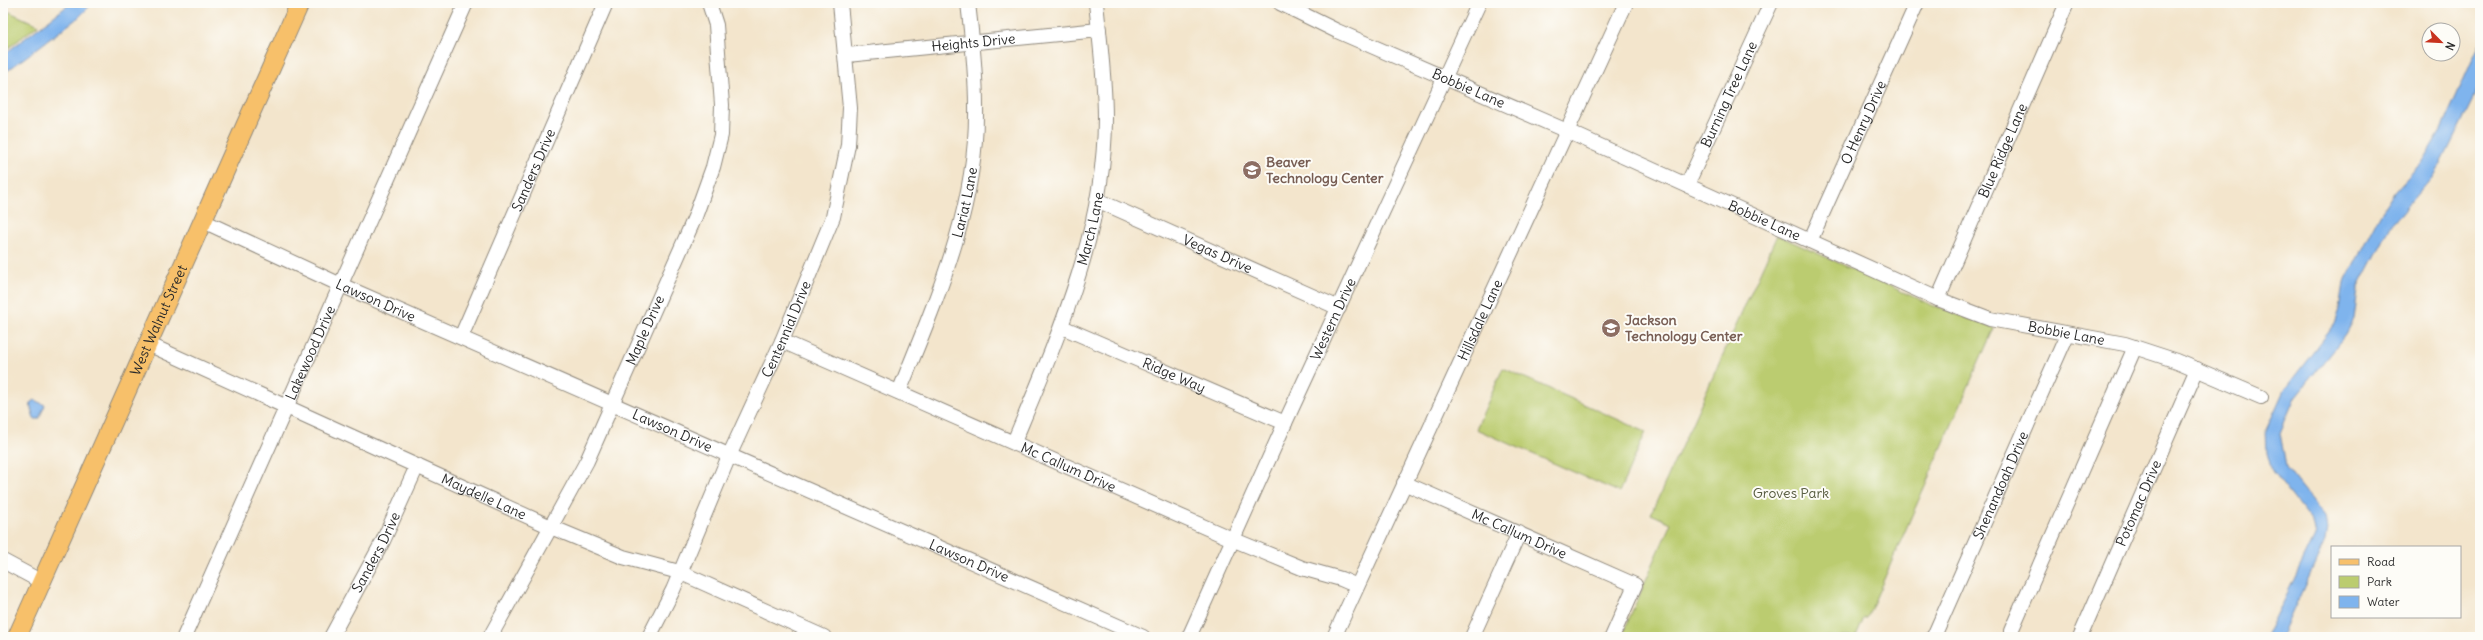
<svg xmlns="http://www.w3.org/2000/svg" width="2483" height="640" viewBox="0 0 2483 640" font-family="Delius,sans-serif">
	<rect width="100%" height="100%" fill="#fdfcf7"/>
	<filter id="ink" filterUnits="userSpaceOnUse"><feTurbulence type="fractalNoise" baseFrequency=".025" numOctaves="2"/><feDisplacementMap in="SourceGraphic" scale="8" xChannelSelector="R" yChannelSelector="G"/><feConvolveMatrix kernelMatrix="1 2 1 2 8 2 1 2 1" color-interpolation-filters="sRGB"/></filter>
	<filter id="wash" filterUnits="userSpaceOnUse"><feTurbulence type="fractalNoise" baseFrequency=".012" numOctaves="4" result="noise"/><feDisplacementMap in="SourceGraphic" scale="16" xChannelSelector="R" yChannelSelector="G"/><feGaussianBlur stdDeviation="0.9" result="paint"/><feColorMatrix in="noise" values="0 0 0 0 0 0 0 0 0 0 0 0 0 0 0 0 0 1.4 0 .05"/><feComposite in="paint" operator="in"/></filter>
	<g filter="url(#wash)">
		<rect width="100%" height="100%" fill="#f3e5cc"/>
		<path fill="#bbcc6f" stroke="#737c4d" d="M3 9 38 25 3 52Z
			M1777 235 1936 307 1994 328 1867 618H1864L1856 637H1621L1671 523 1651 514Z
			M1503 368 1646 432 1619 492 1476 429Z"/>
		<path fill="#7fb4ed" stroke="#55708c" d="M71 3H93L79 17 3 74V55Z
			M2480 43V85L2443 160 2431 179 2392 224 2358 289 2354 319 2346 334 2295 397 2280 433 2286 467 2325 516 2327 528 2325 541 2281 637H2266L2315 536 2312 522 2272 471 2267 453 2266 430 2284 390 2335 324 2340 309 2344 283 2380 214 2395 191 2421 163 2441 130Z
			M34 400 45 405 39 419H34L30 403Z"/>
	</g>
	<g filter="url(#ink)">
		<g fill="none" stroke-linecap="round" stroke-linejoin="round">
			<defs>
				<g id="minor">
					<path id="s1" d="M1280 3 1337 31 1567 131 1938 299 1990 319 2125 344 2177 361 2261 397"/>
					<path id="s2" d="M847 55 1099 30"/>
					<path id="s3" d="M1687 185 1771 3"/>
					<path id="s4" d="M1097 200 1339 308"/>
					<path id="s5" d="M203 221 341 285 1143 637"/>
					<path id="s6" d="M1810 241 1917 3"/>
					<path id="s7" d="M1938 299 2067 3"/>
					<path id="s8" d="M1062 327 1285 423"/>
					<path id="s9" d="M461 337 606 3"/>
					<path id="s10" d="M782 341 1232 539 1302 568 1341 579 1357 586"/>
					<path id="s11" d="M148 344 551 527 623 557 679 572 824 637"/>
					<path id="s12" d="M899 392C936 300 978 207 976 106 976 72 972 37 968 3"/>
					<path id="s13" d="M1014 442C1057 339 1105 232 1105 118 1105 79 1100 41 1096 3"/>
					<path id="s14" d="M1404 483 1635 585 1612 637"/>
					<path d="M3 561 42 582"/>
					<path d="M2011 631 2135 347"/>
					<path id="s15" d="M184 637 466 3"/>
					<path id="s16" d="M331 637 383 541 417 466"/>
					<path id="s17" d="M490 637 587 461 695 217 713 167 721 135 722 105 716 25 709 3"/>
					<path id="s18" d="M649 637 673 590 729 456 782 341 833 217 848 145 850 108 840 3"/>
					<path id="s19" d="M1189 637 1285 423 1479 3"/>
					<path id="s20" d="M1334 637 1626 3"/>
					<path d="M1472 637 1519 533"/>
					<path id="s21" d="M1936 637 1934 636 2067 335"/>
					<path id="s22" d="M2080 637 2197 369"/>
				</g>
				<g id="major">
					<path id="s23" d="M17 637 300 3"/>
				</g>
			</defs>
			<use href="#minor" stroke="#8f887c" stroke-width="16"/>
			<use href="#major" stroke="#8f887c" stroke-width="20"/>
			<use href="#minor" stroke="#fff" stroke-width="14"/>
			<use href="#major" stroke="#f7c06b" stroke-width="18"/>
		</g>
	</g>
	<defs>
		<symbol id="school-disc" viewBox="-11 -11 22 22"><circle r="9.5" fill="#8d6e63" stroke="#fdfcf7"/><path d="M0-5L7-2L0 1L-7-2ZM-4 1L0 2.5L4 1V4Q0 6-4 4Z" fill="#fff"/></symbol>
	</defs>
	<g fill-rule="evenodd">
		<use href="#school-disc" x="1241" y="159" width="22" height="22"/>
		<use href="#school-disc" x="1600" y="317" width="22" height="22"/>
	</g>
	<g text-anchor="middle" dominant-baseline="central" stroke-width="4" stroke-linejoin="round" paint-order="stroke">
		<g font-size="14" fill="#2b2b2b" stroke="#fdfcf7">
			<text stroke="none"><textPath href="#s2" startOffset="127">Heights Drive</textPath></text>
			<text stroke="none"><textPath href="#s1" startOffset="207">Bobbie Lane</textPath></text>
			<text stroke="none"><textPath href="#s3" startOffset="100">Burning Tree Lane</textPath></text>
			<text stroke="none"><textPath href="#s6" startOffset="130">O Henry Drive</textPath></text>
			<text stroke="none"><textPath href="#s7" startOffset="162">Blue Ridge Lane</textPath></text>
			<text stroke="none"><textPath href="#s9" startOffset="182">Sanders Drive</textPath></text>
			<text stroke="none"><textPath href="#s12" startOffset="201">Lariat Lane</textPath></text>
			<text stroke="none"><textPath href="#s1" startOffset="531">Bobbie Lane</textPath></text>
			<text stroke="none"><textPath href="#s13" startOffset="227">March Lane</textPath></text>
			<text stroke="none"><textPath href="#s4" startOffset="132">Vegas Drive</textPath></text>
			<text stroke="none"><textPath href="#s5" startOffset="190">Lawson Drive</textPath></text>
			<text stroke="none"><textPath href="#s23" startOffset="347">West Walnut Street</textPath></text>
			<text stroke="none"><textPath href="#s19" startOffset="349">Western Drive</textPath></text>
			<text stroke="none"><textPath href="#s20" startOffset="349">Hillsdale Lane</textPath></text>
			<text stroke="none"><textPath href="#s18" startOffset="337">Centennial Drive</textPath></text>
			<text stroke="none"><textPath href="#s17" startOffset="344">Maple Drive</textPath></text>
			<text stroke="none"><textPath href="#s1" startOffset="855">Bobbie Lane</textPath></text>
			<text stroke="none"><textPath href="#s15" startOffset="311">Lakewood Drive</textPath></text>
			<text stroke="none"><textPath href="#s8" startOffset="122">Ridge Way</textPath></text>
			<text stroke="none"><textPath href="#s5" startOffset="514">Lawson Drive</textPath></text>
			<text stroke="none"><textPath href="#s10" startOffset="313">Mc Callum Drive</textPath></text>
			<text stroke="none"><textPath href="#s21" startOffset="167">Shenandoah Drive</textPath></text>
			<text stroke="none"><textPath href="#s11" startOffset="369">Maydelle Lane</textPath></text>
			<text stroke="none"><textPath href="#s22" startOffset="146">Potomac Drive</textPath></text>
			<text stroke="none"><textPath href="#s14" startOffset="126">Mc Callum Drive</textPath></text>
			<text stroke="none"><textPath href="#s16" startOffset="96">Sanders Drive</textPath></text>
			<text stroke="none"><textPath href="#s5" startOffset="838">Lawson Drive</textPath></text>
		</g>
		<g font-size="14" font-weight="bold" fill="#785e54" stroke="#fdfcf7" text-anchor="start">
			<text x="1266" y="162">Beaver<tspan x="1266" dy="16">Technology Center</tspan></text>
			<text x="1625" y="320">Jackson<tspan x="1625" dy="16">Technology Center</tspan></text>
		</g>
		<g font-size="14" fill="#565b3f" stroke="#fdfcf7">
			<text x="1791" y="493">Groves Park</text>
		</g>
	</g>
	<rect width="2483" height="640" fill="none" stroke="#fdfcf7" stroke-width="16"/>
	<rect x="2331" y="546" width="130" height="72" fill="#fdfcf7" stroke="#a9a8a5"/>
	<rect x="2339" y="559" width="20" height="6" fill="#f7c06b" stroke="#a9a8a5"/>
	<text x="2367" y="566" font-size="12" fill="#2b2b2b">Road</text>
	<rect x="2339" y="576" width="20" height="12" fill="#bbcc6f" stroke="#a9a8a5"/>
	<text x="2367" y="586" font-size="12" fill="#2b2b2b">Park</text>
	<rect x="2339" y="596" width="20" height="12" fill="#7fb4ed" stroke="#a9a8a5"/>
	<text x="2367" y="606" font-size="12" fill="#2b2b2b">Water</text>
	<g transform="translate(2441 42) rotate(114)"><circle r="19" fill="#fdfcf7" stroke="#a9a8a5"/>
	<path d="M0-3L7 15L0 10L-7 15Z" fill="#c8321e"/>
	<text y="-6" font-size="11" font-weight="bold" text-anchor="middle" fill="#2b2b2b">N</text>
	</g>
</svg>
